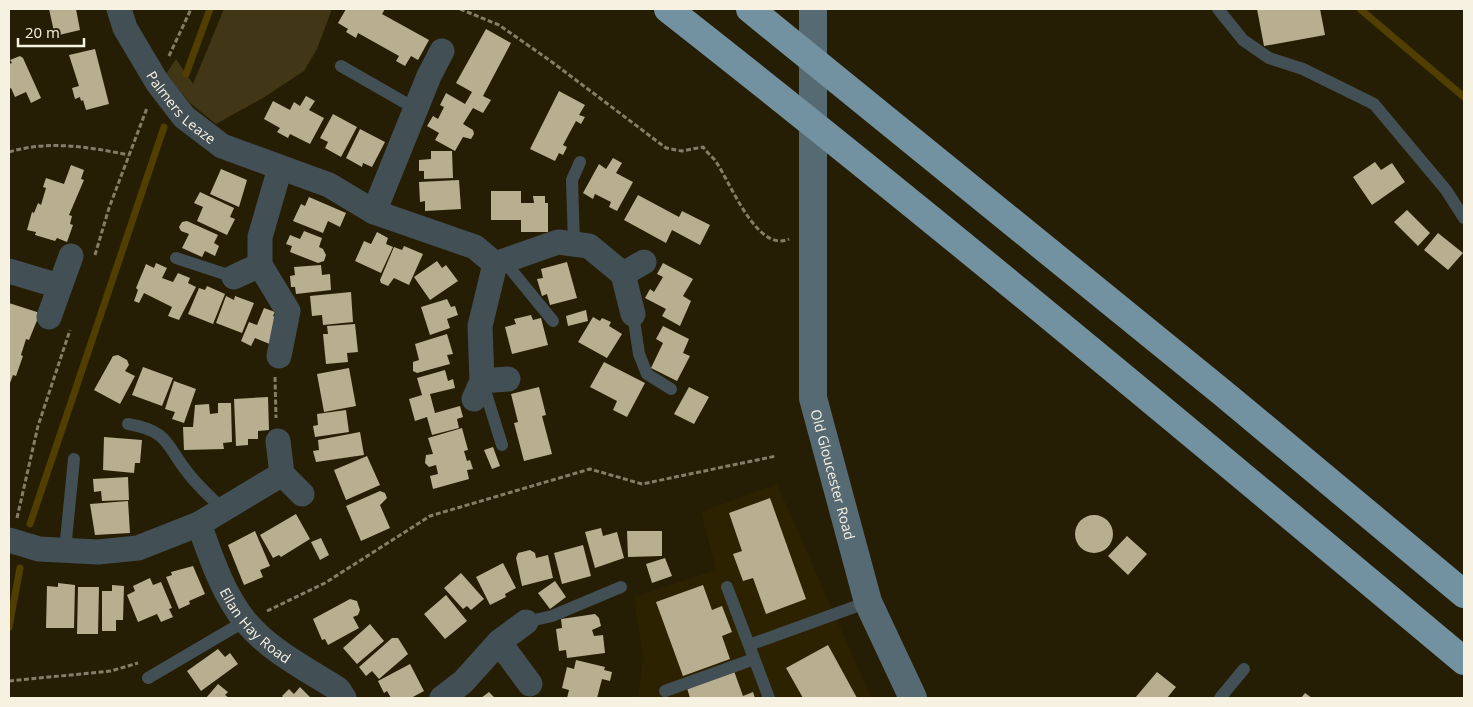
<svg xmlns="http://www.w3.org/2000/svg" width="1473" height="707" viewBox="0 0 1473 707" font-family="'Open Sans',sans-serif">
	<rect width="100%" height="100%" fill="#261e04"/>
	<path fill="#2d2200" d="M777 484 871 698H638L643 657 634 597 716 570 701 512Z"/>
	<path fill="#413616" d="M224 9H332L317 49 304 71 263 98 216 124 190 103 166 74 176 59 193 84Z"/>
	<g fill="none" stroke-linecap="round" stroke-linejoin="round">
		<path stroke="#503f00" stroke-width="7" d="M1360 9 1464 97
			M186 74 210 9
			M30 524 164 127
			M9 627 20 568"/>
	</g>
	<path fill="#b8ae90" d="M49 9H76L80 30 55 36Z
		M346 9H385L382 14 429 40 418 60 411 56 405 66 396 61 399 56 358 33 356 38 346 32 348 29 338 23Z
		M1257 9H1320L1325 35 1264 46Z
		M486 29 511 43 483 96 491 100 483 113 473 108 463 124 473 130 474 134 471 139 463 137 455 151 435 140 439 133 427 126 433 116 438 119 444 107 440 105 446 93 465 104 472 92 456 83Z
		M95 49 109 104 86 110 83 100 81 101 80 97 75 99 72 88 79 86 69 55Z
		M20 56 23 58 41 98 31 103 26 92 15 97 11 88 9 89V64L12 63 10 60Z
		M559 91 585 105 579 115 585 117 581 124 576 121 563 145 567 147 563 155 559 153 555 161 530 149Z
		M306 96 315 101 309 110 324 118 310 144 290 134 288 138 277 132 280 128 264 119 273 101 290 110 294 102 300 106Z
		M333 114 357 127 341 157 325 148 328 142 320 138Z
		M360 129 385 142 372 167 363 163 362 167 346 158Z
		M431 151H452L453 178 424 179V171H419V160L431 159Z
		M613 158 622 163 616 173 633 182 617 211 609 207 611 202 595 194 593 199 583 193 599 164 606 169Z
		M1375 162 1381 170 1392 163 1405 182 1372 205 1353 177Z
		M71 165 84 170 81 179 84 180 69 215 72 216 70 224 73 225 67 242 57 238 55 241 35 235 36 232 27 230 32 212 34 213 38 203 41 205 46 188 43 187 46 178 64 184Z
		M221 169 247 180 239 207 210 194Z
		M459 180 461 209 425 211V201L420 202 419 182Z
		M491 191H521V203H534L533 196H545V203H548V232H521V220H491Z
		M200 192 234 208 230 217 235 219 227 235 197 221 203 207 194 203Z
		M638 195 679 217 682 211 710 225 700 245 672 230 666 243 624 220Z
		M309 197 346 213 340 227 328 221 323 233 293 221 301 204 305 206Z
		M1407 210 1430 233 1418 246 1394 222Z
		M187 221 218 235 214 243 219 246 215 256 205 251 202 257 182 248 189 234 181 231 179 227 182 222Z
		M304 231 322 238 319 247 323 249 326 255 324 261 318 263 290 252 292 246 286 244 290 235 300 239Z
		M377 232 388 238 386 244 393 247 381 273 355 261 364 241 371 244Z
		M1438 233 1463 253 1448 270 1424 250Z
		M404 246 423 254 409 285 394 278 388 286 381 283 380 280 394 247 402 250Z
		M437 261 442 268 446 265 458 281 430 300 414 277Z
		M567 262 577 298 550 305 547 294 542 296 537 279 543 278 541 269Z
		M156 263 167 268 162 278 173 282 178 273 190 278 188 283 196 287 179 320 168 316 172 307 144 293 139 303 134 301 138 290 136 288 146 264 154 268Z
		M663 263 693 279 683 296 691 301 680 326 662 316 666 309 645 298 650 289 654 292 663 277 657 274Z
		M321 265 322 275 330 274 331 290 296 294 295 287H291L290 276 295 275 294 267Z
		M207 286 225 294 213 324 188 314 199 288 205 290Z
		M351 292 353 322 323 325 322 315 312 316 310 296Z
		M226 296 234 300 235 296 254 303 242 333 216 323Z
		M447 299 451 307 455 306 458 315 447 319 450 328 430 335 421 307Z
		M9 303 40 313 29 340 26 339 21 355 23 356 16 376 13 375 10 383Z
		M264 308 275 312 273 316 282 320 272 345 255 338 251 346 241 341 249 322 257 325Z
		M586 310 588 321 568 326 566 316Z
		M531 315 533 320 541 318 548 345 512 354 505 327 516 324 514 319Z
		M593 317 600 321 602 318 611 322 609 326 622 334 607 358 578 342Z
		M355 324 358 352 347 353 348 362 326 364 323 334H328L327 326Z
		M663 326 689 339 683 353 690 356 677 381 651 368 663 343 656 339Z
		M447 334 453 354 447 355 450 364 417 373 413 371V362L419 360 415 344Z
		M118 355 127 360 129 365 125 371 135 376 120 404 94 390 113 356Z
		M604 362 645 383 627 417 613 410 617 401 590 387Z
		M143 367 173 378 162 406 132 395Z
		M349 368 356 406 324 412 317 374Z
		M445 370 448 381 453 379 455 388 430 394 435 413 460 406 463 417 457 419 459 428 432 435 427 417 415 421 409 399 422 395 417 378Z
		M174 381 196 389 184 423 172 419 175 412 165 409Z
		M539 387 546 415 542 416 552 454 524 461 514 423 518 422 511 394Z
		M689 387 709 397 694 424 674 414Z
		M268 397 269 430 258 431V439H248V445L236 446 234 399Z
		M218 403H231L232 442 223 443 224 449 184 450 183 427H193L195 405 209 404 210 414 218 413Z
		M346 410 349 432 315 437 313 426 318 425 317 414Z
		M462 428 468 450 464 451 467 461 470 460 473 469 467 470 469 479 433 489 430 476 438 474 436 465 429 467 425 463 426 455 433 454 428 438Z
		M360 432 364 455 316 462 313 451 319 450 318 440Z
		M104 437 142 440 140 463H135L134 473 103 470Z
		M493 447 500 466 492 469 484 450Z
		M367 456 380 485 346 500 334 470Z
		M128 477 129 500 102 501 101 491 94 492 93 479Z
		M380 491 385 493 387 498 380 505 390 528 361 541 346 506Z
		M770 498 806 599 766 614 753 578 743 581 733 554 742 551 729 513Z
		M128 501 130 533 95 535 90 504Z
		M296 514 310 539 281 557 279 555 273 558 260 535Z
		M1075 534a19 19 0 1 1 38 0a19 19 0 1 1-38 0Z
		M601 528 603 536 617 532 624 558 595 568 585 532Z
		M255 531 270 566 260 570 263 577 244 585 228 545Z
		M627 531H662V556L628 557Z
		M1127 536 1147 554 1128 575 1108 556Z
		M321 538 329 555 320 560 311 542Z
		M583 545 591 576 562 584 554 553Z
		M530 550 535 553 536 558 548 555 553 578 522 586 516 558 518 553Z
		M665 558 672 576 652 583 646 564Z
		M503 563 516 588 505 594 506 597 490 605 476 577Z
		M193 566 205 594 189 601 190 604 179 609 166 577 172 575 171 572Z
		M461 573 484 599 471 610 467 606 463 609 444 588Z
		M150 578 153 585 161 582 172 608 169 609 173 617 161 622 157 614 138 622 127 595 135 591 133 586Z
		M555 581 566 597 550 609 538 593Z
		M58 583 75 585 74 628H46L47 586 58 587Z
		M112 585 124 586 123 620H116V631H102V591H112Z
		M703 585 712 610 722 606 732 632 722 636 730 659 683 676 656 602Z
		M78 587H99L98 634H77Z
		M446 595 467 621 445 639 424 614Z
		M350 599 357 601 360 610 358 615 353 617 359 628 328 645 325 639 322 640 313 619Z
		M595 614 599 618 601 626 592 630 594 636 603 635 605 653 567 658 566 650 559 651 556 629 562 628 561 619Z
		M370 624 384 641 357 664 343 648Z
		M392 638H398L408 654 379 679 372 671 366 676 359 667Z
		M828 645 857 698H803L786 668Z
		M218 649 225 657 230 653 238 664 201 691 187 671Z
		M576 660 605 667 604 670 612 672 610 681 602 679 597 698H567L569 690 562 688 567 667 574 669Z
		M410 664 424 691 411 698H391L387 691 384 693 378 681Z
		M734 671 743 696 753 692 755 698H690L687 688Z
		M1157 672 1176 687 1167 698H1135Z
		M218 684 228 692 225 695 229 698H206Z
		M300 687 311 698H284L282 696 289 689 294 694Z
		M489 692 495 698H481Z
		M1305 693 1312 698H1301Z"/>
	<g fill="none" stroke-linecap="round" stroke-linejoin="round">
		<path stroke="#847d68" stroke-width="3" stroke-dasharray="5 2.5" stroke-linecap="butt" d="M460 9 499 25 552 62 666 148 682 151 703 147C706 151 710 155 714 159 729 178 756 254 789 239
			M169 56 191 9
			M9 152C49 140 89 147 129 155
			M95 255 109 208 147 108
			M275 377 276 418
			M17 518 38 426 70 330
			M267 611 325 583 430 516 590 469 642 484 776 456
			M9 681 111 671 138 663"/>
		<path stroke="#424f55" stroke-width="12" d="M1218 9 1243 40 1269 58 1303 69 1374 104 1446 190 1464 218
			M341 66 416 109
			M574 244 572 180 580 162
			M176 258 234 277
			M504 261 553 321
			M633 314 639 354 647 374 671 389
			M483 384 502 445
			M128 424C170 431 166 446 188 473 198 486 211 498 223 509
			M65 550 74 459
			M727 587 769 698
			M526 622 552 616 621 587
			M749 645 868 602
			M148 678 245 621
			M665 691 754 659
			M1220 698 1244 669"/>
		<g stroke="#424f55" stroke-width="25">
			<path id="s1" d="M119 9 125 28 157 82 184 117 222 146 329 185 374 212 475 247 495 264"/>
			<path d="M374 212 429 76 442 51"/>
			<path d="M260 265 288 311 279 356"/>
			<path d="M9 271 59 286"/>
			<path d="M623 274 644 262"/>
			<path d="M234 277 260 265V237L280 168"/>
			<path d="M49 317 71 256"/>
			<path d="M482 381 508 379"/>
			<path d="M474 399 482 381 480 326 495 264 558 242 589 246 623 274 633 314"/>
			<path d="M282 474 302 494"/>
			<path id="s2" d="M199 524C211 557 222 592 245 621 269 650 306 669 338 689L344 698"/>
			<path d="M9 540 39 549 98 552 138 548 199 524 282 474 278 441"/>
			<path d="M499 642 526 622"/>
			<path d="M442 698 463 682 499 642 530 684"/>
		</g>
		<path stroke="#566a74" stroke-width="28" id="s3" d="M813 9V398L868 602 913 698"/>
		<path stroke="#7291a1" stroke-width="28" d="M668 9C938 221 1201 441 1464 661
			M750 9 1224 394 1464 594"/>
	</g>
	<g text-anchor="middle" dominant-baseline="central" stroke-width="5" stroke-linejoin="round" paint-order="stroke">
		<g font-size="14" fill="#f7f1e2" stroke="#261e04">
			<text stroke="none"><textPath href="#s1" startOffset="118">Palmers Leaze</textPath></text>
			<text stroke="none"><textPath href="#s3" startOffset="468">Old Gloucester Road</textPath></text>
			<text stroke="none"><textPath href="#s2" startOffset="118">Ellan Hay Road</textPath></text>
		</g>
	</g>
	<rect width="1473" height="707" fill="none" stroke="#f7f1e2" stroke-width="20"/>
	<path d="M18 38v8h66v-8" fill="none" stroke="#f7f1e2" stroke-width="2.5"/>
	<text x="25" y="38" font-size="15" fill="#f7f1e2" stroke="#261e04" stroke-width="4" paint-order="stroke">20 m</text>
</svg>
